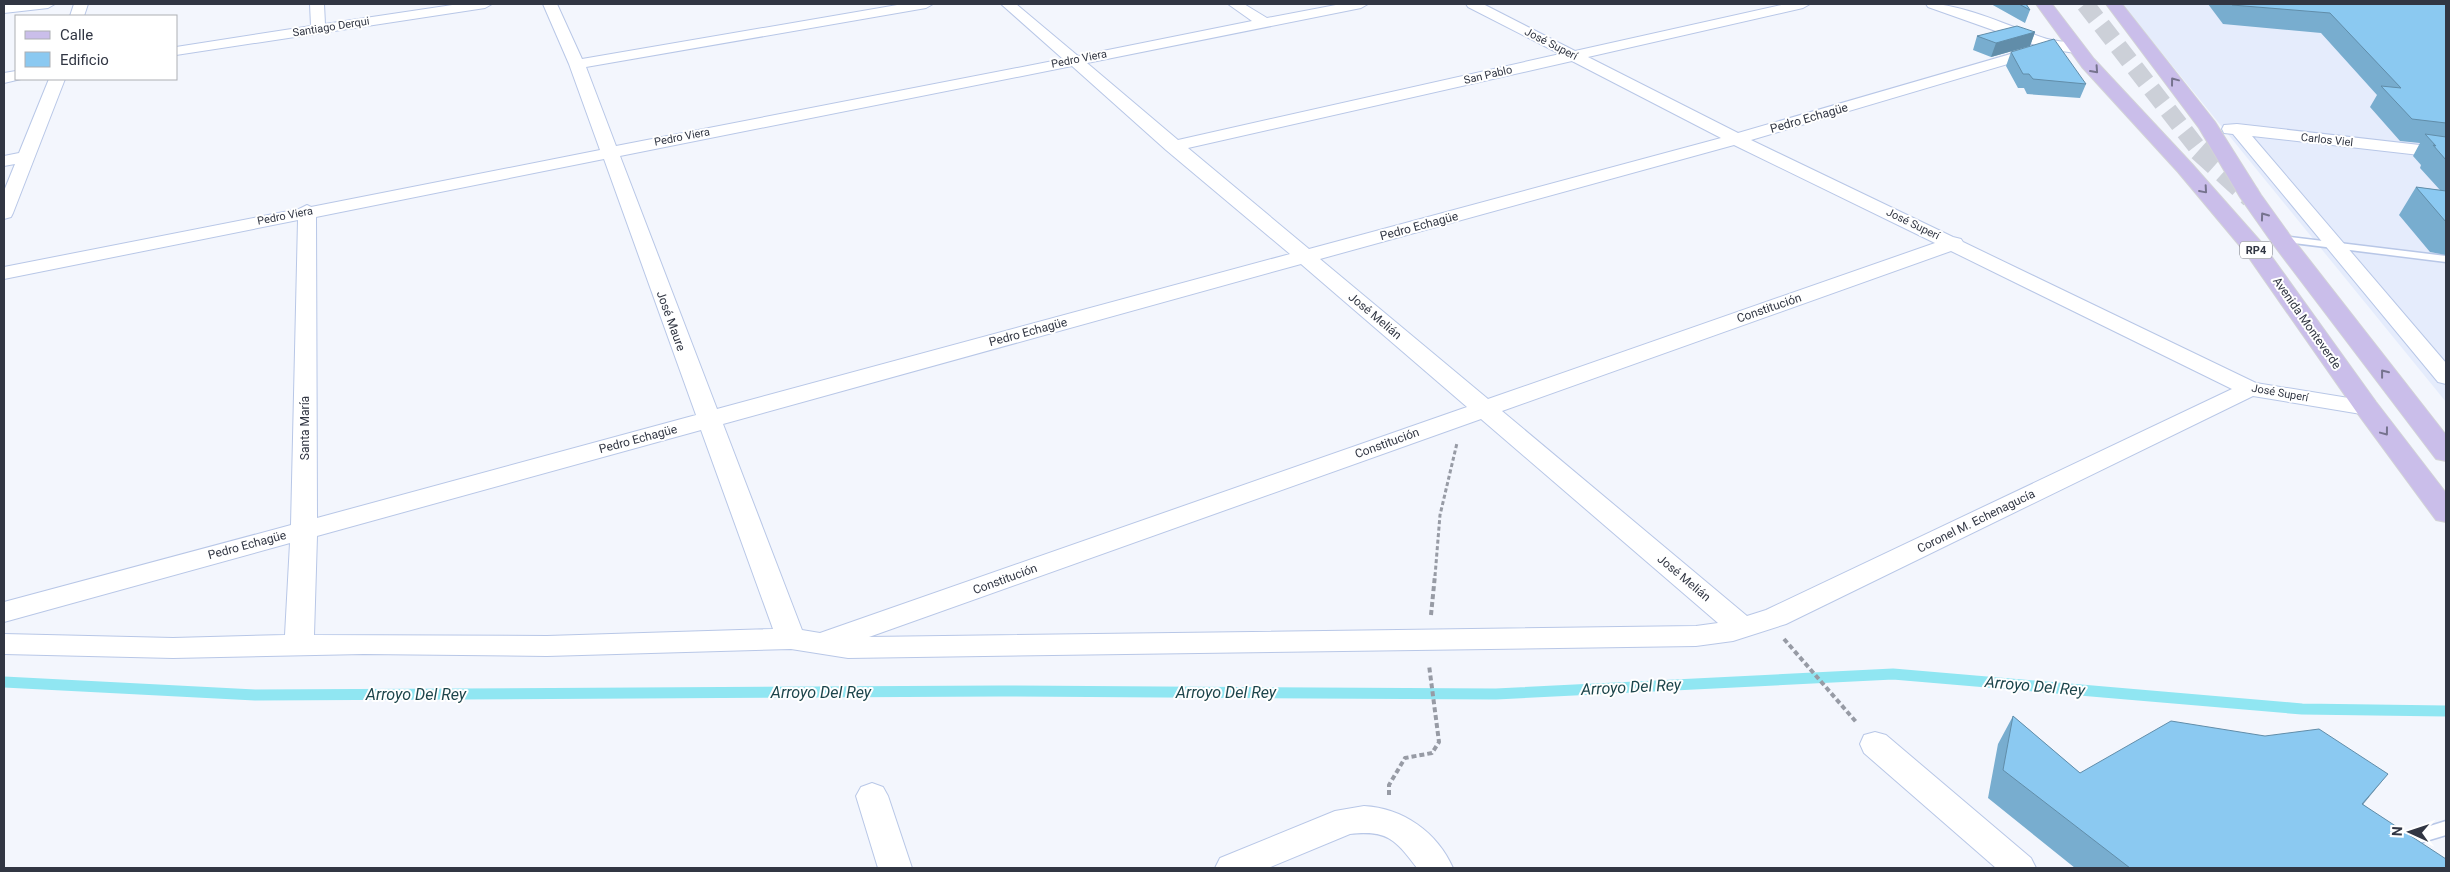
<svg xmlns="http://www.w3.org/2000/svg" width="2450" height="872" viewBox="0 0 2450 872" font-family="Roboto,sans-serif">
	<rect width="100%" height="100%" fill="#f3f6fd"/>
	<path fill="#e5ecfc" d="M2122 4H2446V402Z"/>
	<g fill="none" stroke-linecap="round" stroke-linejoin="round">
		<path stroke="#90e6f2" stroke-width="11" d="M4 682 255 695 999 691 1496 694 1893 674 2302 709 2446 711"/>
		<path stroke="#ccd0d8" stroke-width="18" stroke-dasharray="18 9" stroke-linecap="butt" d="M2085 4 2200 151"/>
		<path stroke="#ccd0d8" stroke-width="22" stroke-dasharray="22 11" stroke-linecap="butt" d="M2199 150 2251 197"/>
		<defs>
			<path id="lane" d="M2281 236 2446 256V262L2277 241V237Z
				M2446 821V835L2413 845C2408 853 2405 856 2396 853L2393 848 2401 835Z"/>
			<path id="street" d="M14 4H55L48 8 4 13V5Z
				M74 4H88L84 16H70Z
				M310 4H324L325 24 459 4H492L485 8 176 55V47L311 26Z
				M543 4H557L582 59 903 4H933L926 8 586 67 616 146 1063 59 1001 4H1016L1078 56 1252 21 1228 4H1244L1267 18 1341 4H1368L1361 8 1087 63 1178 140 1560 54 1468 7 1466 4H1483L1575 51 1786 4H1810L1803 8 1588 57 1738 133 2038 46 1928 7 1926 4C1959 2 2011 27 2044 38 2054 42 2078 41 2083 49L2076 53 2047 49 2045 53 1751 140 1953 237 1961 239 1963 242 2256 383 2367 401 2375 403 2379 408 2375 413 2367 415 2253 396 1786 624 1733 641 1696 646 848 658 791 649 547 656 364 654 173 658 4 654V634L173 638 285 635 290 543 4 622V602L291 525 298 220 4 279V267L299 209 307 205 311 207 600 150 569 64ZM1572 61 1721 138 1309 249 1188 148ZM1072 66 1166 150 1290 254 717 409 620 156ZM1734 145 1935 243 1488 399 1320 259ZM604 159 696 415 317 518 316 217ZM1951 251 2232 389 1766 610 1747 616 1502 411ZM1301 264 1467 407 820 633 802 630 723 424ZM1481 419 1718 623 1696 626 869 637ZM701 430 773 629 547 636 314 635 317 536Z
				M16 71V79H21L4 83V73Z
				M49 79H65L13 213 11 217 4 219V191L15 164 4 166V156L19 153Z
				M2237 124 2446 148V158L2252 136 2446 363V384L2438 382 2233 134 2224 133 2222 129 2224 125Z
				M1875 732 1886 735 2031 858 2036 868H1996L1864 753 1860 744 1864 735Z
				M872 783 883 787 888 796 912 868H878L856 796 861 787Z
				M1364 806C1403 808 1437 832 1453 868H1417C1395 839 1387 830 1350 834L1268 868H1215L1220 858 1335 811Z"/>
			<path id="primary" d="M2036 4H2052L2094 59 2192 164 2261 242 2376 402 2446 493V522L2436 520 2358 414 2245 252 2178 172 2082 67Z
				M2106 4H2122L2215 122 2261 195 2289 234 2446 435V461L2436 459 2273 244 2240 197 2199 128Z"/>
		</defs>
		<use href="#lane" stroke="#b8c7e7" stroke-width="3"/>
		<use href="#street" stroke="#b8c7e7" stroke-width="2"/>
		<use href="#primary" stroke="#d2d3d6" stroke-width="2"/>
		<path stroke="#979ba5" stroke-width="3" stroke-dasharray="4 2.5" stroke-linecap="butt" d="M1435 576 1440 515 1457 443"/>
		<path stroke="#979ba5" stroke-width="4" stroke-dasharray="5 3" stroke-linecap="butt" d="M1431 615 1435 575
			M1784 639 1857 723
			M1389 795V785L1405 758 1432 753 1439 742 1429 665"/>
		<use href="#lane" fill="#fff" fill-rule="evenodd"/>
		<use href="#street" fill="#fff" fill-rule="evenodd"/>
		<use href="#primary" fill="#cabeea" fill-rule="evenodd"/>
	</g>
	<path fill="#78adcf" d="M1991 4H2026L2030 10 2025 23Z
		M2208 4H2446V255L2430 252 2399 215 2416 187 2440 190 2420 168 2421 165 2413 156 2420 143 2400 141 2370 107 2377 95 2321 33 2223 24Z
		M2035 32 2030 46 1991 57 1973 50 1977 36Z
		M2011 52 2086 84 2080 98 2027 94 2024 88H2018L2006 66Z
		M2013 716 2080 773 2363 804 2446 868H2075L1988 798 1998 744Z"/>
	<path fill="#618da9" d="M2035 32 2030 46 1991 57 1996 43Z
		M2388 774 2365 802 2340 832 2362 804Z"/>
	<path fill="#8bc9f1" stroke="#618da9" d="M2019 4H2026L2030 10Z
		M2231 4H2446V123L2412 119 2381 86 2401 88 2330 13 2232 5Z
		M2017 26 2035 32 1996 43 1977 36Z
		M2054 39 2086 84 2033 79 2029 74H2023L2011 52Z
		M2425 134 2446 137V160L2433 145 2436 146Z
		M2416 187 2446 191V222Z
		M2013 716 2080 773 2171 721 2265 736 2319 729 2388 774 2362 804 2446 859V868H2130L2003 770Z"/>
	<defs><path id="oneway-chevron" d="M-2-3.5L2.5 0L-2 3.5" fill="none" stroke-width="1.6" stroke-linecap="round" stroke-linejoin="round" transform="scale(1.25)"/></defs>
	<g stroke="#76738e">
		<use href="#oneway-chevron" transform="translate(2095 70) rotate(48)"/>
		<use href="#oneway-chevron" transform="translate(2174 81) rotate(-127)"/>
		<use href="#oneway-chevron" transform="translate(2204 190) rotate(49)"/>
		<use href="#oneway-chevron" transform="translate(2264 216) rotate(-126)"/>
		<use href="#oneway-chevron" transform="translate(2384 373) rotate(-128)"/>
		<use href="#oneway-chevron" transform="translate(2385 432) rotate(53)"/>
	</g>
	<g text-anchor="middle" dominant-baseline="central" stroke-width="4" stroke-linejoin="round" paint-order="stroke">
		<g font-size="11" fill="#313643" stroke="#fff">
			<text transform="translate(331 27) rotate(-9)">Santiago Derqui</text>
			<text transform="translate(1551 44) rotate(27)">José Superí</text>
			<text transform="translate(1079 59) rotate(-11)">Pedro Viera</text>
			<text transform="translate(1488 75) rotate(-13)">San Pablo</text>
			<text transform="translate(682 137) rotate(-11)">Pedro Viera</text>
			<text transform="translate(2327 140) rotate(6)">Carlos Viel</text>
			<text transform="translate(285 216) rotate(-11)">Pedro Viera</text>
			<text transform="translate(1913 224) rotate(26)">José Superí</text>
			<text transform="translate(2280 393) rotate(10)">José Superí</text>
		</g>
		<rect fill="#fff" stroke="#6f727b" stroke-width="1" x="2240" y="241.5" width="32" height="17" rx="4"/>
		<g font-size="11" font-weight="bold" fill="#313643">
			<text x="2256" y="250">RP4</text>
		</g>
		<g font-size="12" fill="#313643" stroke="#fff">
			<text transform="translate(1809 118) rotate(-16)">Pedro Echagüe</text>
			<text transform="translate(1419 226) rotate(-15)">Pedro Echagüe</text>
			<text transform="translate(1769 308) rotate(-19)">Constitución</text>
			<text transform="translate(1375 316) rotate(40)">José Melián</text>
			<text transform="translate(671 321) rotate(70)">José Maure</text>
			<text transform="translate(2307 323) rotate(55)">Avenida Monteverde</text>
			<text transform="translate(1028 332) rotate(-15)">Pedro Echagüe</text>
			<text transform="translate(305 428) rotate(-90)">Santa María</text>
			<text transform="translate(638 439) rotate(-15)">Pedro Echagüe</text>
			<text transform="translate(1387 443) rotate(-20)">Constitución</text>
			<text transform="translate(1976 521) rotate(-26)">Coronel M. Echenagucía</text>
			<text transform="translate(247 545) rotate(-15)">Pedro Echagüe</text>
			<text transform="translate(1684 578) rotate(40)">José Melián</text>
			<text transform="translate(1005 579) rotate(-20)">Constitución</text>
		</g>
		<g font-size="16" font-style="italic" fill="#1d454b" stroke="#fff">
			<text transform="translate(2035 686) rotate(5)">Arroyo Del Rey</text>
			<text transform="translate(1631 687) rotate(-3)">Arroyo Del Rey</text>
			<text x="821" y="692">Arroyo Del Rey</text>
			<text x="1226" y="692">Arroyo Del Rey</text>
			<text x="416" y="694">Arroyo Del Rey</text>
		</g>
	</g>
	<rect width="2450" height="872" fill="none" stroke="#313643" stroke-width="10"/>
	<rect x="15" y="15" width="162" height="65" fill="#ffffff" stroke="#adafb4"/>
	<rect x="25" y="31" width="25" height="8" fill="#cabeea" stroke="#adafb4"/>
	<text x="60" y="40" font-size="15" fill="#313643">Calle</text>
	<rect x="25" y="52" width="25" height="15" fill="#8bc9f1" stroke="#adafb4"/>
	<text x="60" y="65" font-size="15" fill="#313643">Edificio</text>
	<g transform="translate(2410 832) rotate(273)" stroke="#ffffff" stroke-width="4" paint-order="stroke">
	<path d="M0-4L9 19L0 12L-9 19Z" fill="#313643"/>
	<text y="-8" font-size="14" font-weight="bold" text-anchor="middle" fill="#313643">N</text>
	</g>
</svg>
